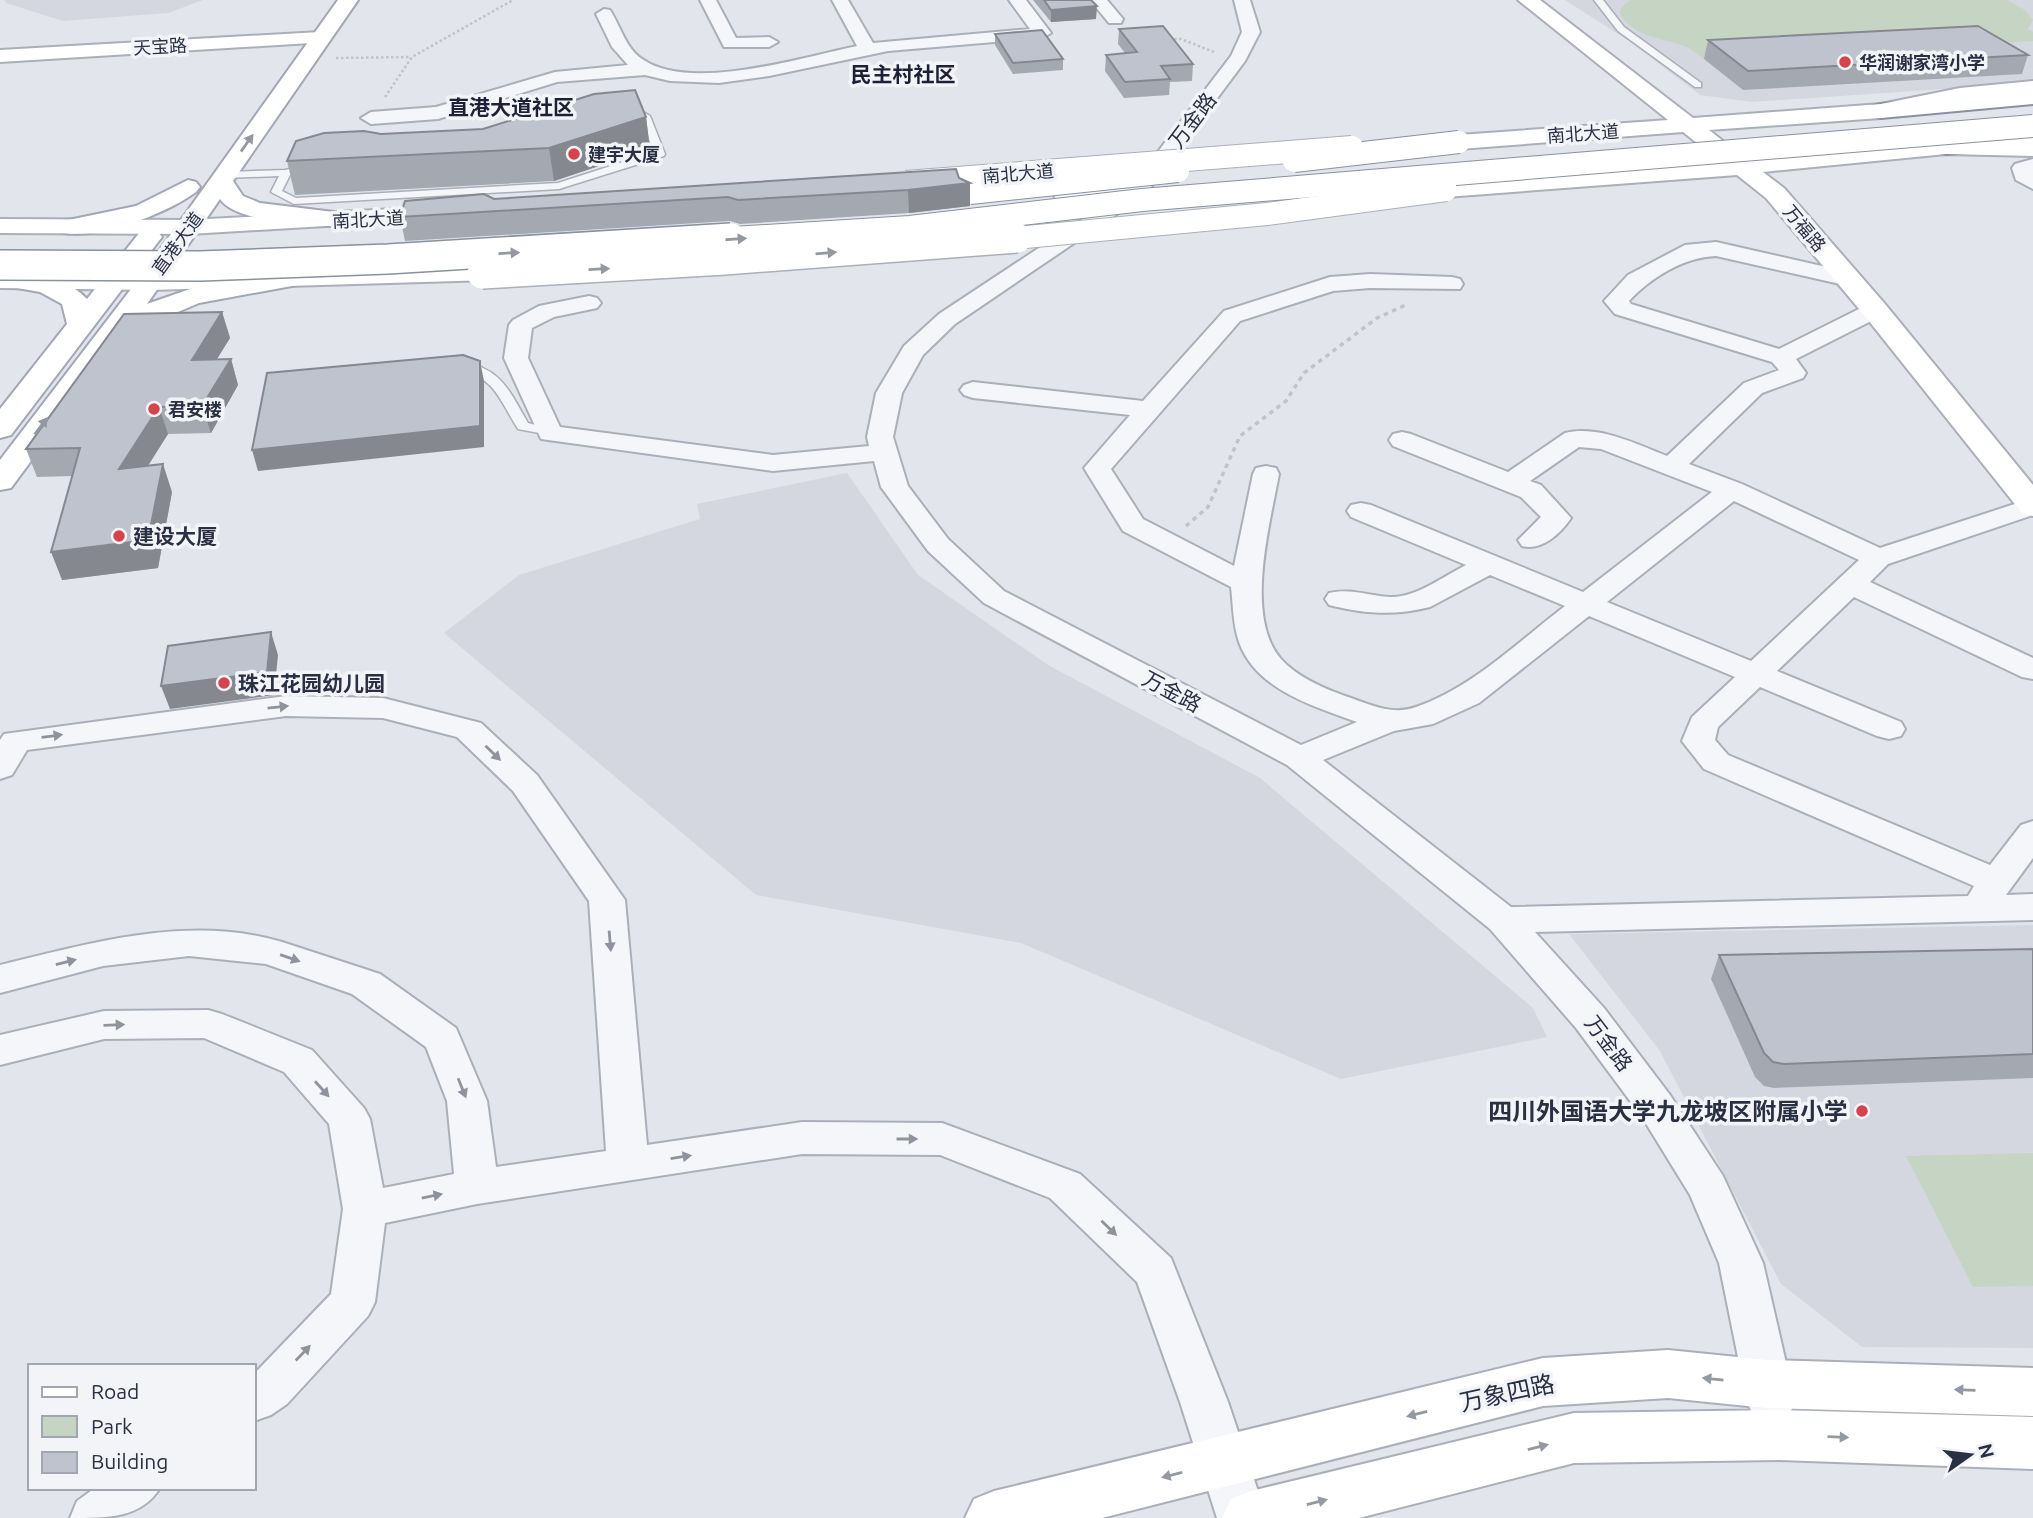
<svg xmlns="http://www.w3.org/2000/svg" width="2033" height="1518" viewBox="0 0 2033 1518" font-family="Ubuntu,'Noto Sans SC',sans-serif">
	<rect width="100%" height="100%" fill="#e2e5eb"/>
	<path fill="#d4d7e0" d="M4 0H203L168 13 63 21 6 3Z
		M1565 0H2033V83L1752 102 1700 95 1629 41Z
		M847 473 918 575 1048 665 1260 778 1533 1008 1547 1037 1341 1079 1021 943 756 895 444 633 519 575 700 519 697 504Z
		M2033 925V1348L1862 1347 1781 1284 1660 1051 1569 934Z"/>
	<path fill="#c6d5c3" d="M1630 0H2007L2025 10 2033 20 2028 29 2033 32V41L1703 59C1697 54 1691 48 1684 46 1663 38 1631 37 1620 13L1621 8Z
		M2033 1153V1286L1973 1287 1906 1156Z"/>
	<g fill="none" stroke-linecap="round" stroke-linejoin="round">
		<defs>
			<path id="lane" d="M1594 0H1603L1624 27 1701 83V87H1695L1618 31Z
				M645 113 650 116 665 154 664 156 559 189 294 204 271 192 279 176 226 178 221 175 226 172 285 170 316 163V167L290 175 282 191 296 198 558 183 654 152 641 119 627 121 622 118Z
				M1128 188 1133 191 1132 193 1059 200 1054 197 1059 194Z
				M460 361C501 368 509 390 528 423L555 430V436L518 429C498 397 495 377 455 368V362Z"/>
			<path id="street" d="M700 0H716L736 38 769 37 778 42 769 47H724Z
				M832 0H848L873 43 1030 29 1009 0H1026L1051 33 1042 38 888 51 769 76 719 83 670 81 645 75 557 82 438 119 371 124 361 118 371 112 436 107 555 72 628 65 612 47 596 14 604 9 610 10C621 27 625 47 642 59 690 93 803 57 857 46Z
				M1090 0H1107L1123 19 1121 23H1109Z
				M1234 0H1250L1260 32 1245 61 1145 195 955 324 923 355 902 393 893 437 908 486 948 539 1004 591 1301 745 1357 722C1314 706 1256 690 1239 642 1233 626 1233 604 1231 587L1123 531 1084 468 1130 415 973 398 964 395 960 390 964 385 973 382 1143 401 1224 311 1330 277 1370 274 1452 277 1460 279 1463 284 1460 289 1370 288 1333 291 1240 321 1111 469 1143 519 1234 566 1253 474 1256 468 1266 466 1276 468 1279 474C1270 524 1244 617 1281 659 1297 677 1323 688 1345 696 1369 704 1391 716 1416 707 1472 688 1519 641 1565 606L1490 575 1430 607C1394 616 1365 614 1329 605L1325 599 1329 593C1350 588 1369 596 1390 597 1416 598 1444 576 1466 565L1351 517 1347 511 1351 505 1361 503 1371 505 1583 592 1712 492 1601 449 1579 447 1530 481 1541 485 1571 518C1560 534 1542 551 1522 546L1518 540 1541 517 1521 497 1393 446 1389 440 1393 434 1402 432 1411 434 1508 472 1565 433C1599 425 1636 444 1667 456L1744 383 1779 370 1772 362 1615 314 1604 301 1628 275 1685 245 1716 242 1857 274 1860 279 1857 284 1849 286 1716 256C1684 257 1650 278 1629 301L1631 304 1779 349 1867 305H1883L1887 310 1883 315 1796 359 1806 373 1803 378 1762 393 1689 464 1742 484 1880 548 2033 498V515L1888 564 1870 582 2033 658V679L2022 677 1854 597 1777 671 1901 722 1905 729 1901 736 1889 739 1877 736 1760 687 1718 727 1715 740 1728 755 1990 865 2021 825 2033 821V858L2006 895 2033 894V920L1535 932 1604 1008 1670 1095 1723 1176 1763 1263 1795 1402 1788 1417 1771 1423 1754 1417 1747 1402 1719 1263 1690 1195 1642 1117 1576 1028 1490 929 1287 765 984 603 928 551 881 487 874 461 773 471 541 439 504 358 509 325 513 320 539 306 589 296 597 298 601 303 597 308 554 317 532 328 528 358 560 427 773 455 869 446 867 437 876 393 904 346 939 314 1131 187 1231 56 1242 32ZM1734 501 1859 560 1751 661 1607 602ZM1589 616 1735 677 1692 717 1682 741 1704 769 1974 886 1968 896 1511 907 1323 760 1394 731 1433 724 1479 703Z
				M2033 159V189L2016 180 2012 168 2015 164Z
				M286 696 383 698 481 723 537 775 625 900 647 1145 802 1122 942 1123 1080 1174 1171 1258 1228 1402 1267 1518H1217L1180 1402 1137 1282 1050 1198 940 1155 802 1154 477 1204 385 1223 375 1302 368 1316 287 1404 271 1415 254 1421V1374L331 1294 343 1209 329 1124 284 1072 204 1038 104 1039 0 1065V1035L104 1011 208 1010 222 1014 312 1050 364 1108 370 1119 383 1188 454 1174 447 1101 426 1047 352 994 266 964 189 956 103 966 0 993V965C91 943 189 914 282 942L380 974 456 1028 487 1101 496 1167 606 1151 589 901 513 791 457 737 383 718 286 716 27 750 12 775 0 779V740L4 734Z
				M95 1488H160C141 1518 109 1518 70 1518L77 1501Z"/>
			<path id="secondary" d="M1518 0H1540L1693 118 1881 104 1960 88 2033 81V93L1960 100 1881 118 1709 130 1747 160 1946 140 2033 142V156L1946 154 1763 172 1784 188 1885 304 2033 485V516L2022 513 1865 316 1766 198 1737 175 1446 197 1438 195 1434 190 1438 185 1446 183 1721 162 1683 132 1459 149 1451 147 1448 142 1451 137 1459 135 1668 120Z
				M320 32 327 34 330 38 327 42 0 62V50Z
				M451 206 460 208 463 213 460 218 189 234 0 233V219L189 220Z
				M482 266 491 268 495 274 491 280 150 290 0 288V272L150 274Z
				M1668 1350 1767 1360 2033 1368V1416L1767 1408 1668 1398 1543 1406 1102 1518H965L974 1499 994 1491 1543 1358Z
				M1779 1410 2033 1417V1469L1779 1460 1574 1463 1359 1518H1222L1231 1499 1251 1491 1574 1413Z"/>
			<path id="primary" d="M338 0H358L233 181 243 196 260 203 342 213 351 215 354 220 351 225 342 227C312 224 237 224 220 199L147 304 193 288 299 269 308 271 312 277 308 283 199 303 124 335 11 488 0 490V460L141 276Z
				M188 180 196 182 200 187 196 192C166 214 96 241 59 232L56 227 59 222 136 206Z
				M149 229 158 232 162 237 158 242 11 435 0 438V409L67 324 62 304 40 292 6 286 2 280 6 274C30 268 70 280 87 299L140 232Z"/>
			<path id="highway" d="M2033 92V104L1881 118 1873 116 1870 111 1873 106 1881 104Z
				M2033 132V146L1946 154 1938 152 1935 147 1938 142 1946 140Z"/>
		</defs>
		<use href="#lane" stroke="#aaafb9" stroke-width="3"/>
		<use href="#street" stroke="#aaafb9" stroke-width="4"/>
		<use href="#secondary" stroke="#aaafb9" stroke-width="4"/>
		<use href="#primary" stroke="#a1a7b7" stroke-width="4"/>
		<use href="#highway" stroke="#8990a2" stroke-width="4"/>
		<path stroke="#c0c3ca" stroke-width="2.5" stroke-dasharray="2.5 2.5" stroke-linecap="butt" d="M1169 39H1181L1214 52
			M336 58 411 57
			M385 97 412 57 513 0"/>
		<path stroke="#c0c3ca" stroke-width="3.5" stroke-dasharray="4.5 4.5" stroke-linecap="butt" d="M1186 526 1208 507 1240 436 1286 401 1304 373 1377 318 1408 304"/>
		<use href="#lane" fill="#f5f6f9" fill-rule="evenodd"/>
		<use href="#street" fill="#f5f6f9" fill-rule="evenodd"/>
		<use href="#secondary" fill="#fff" fill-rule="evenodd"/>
		<use href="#primary" fill="#fff" fill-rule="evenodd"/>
		<use href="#highway" fill="#fff" fill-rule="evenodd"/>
		<defs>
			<path id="secondary-bridge-far1" d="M906 182 1352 147
				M995 240 1267 214 1446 190"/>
			<path id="secondary-bridge" d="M482 274 725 260 1017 238"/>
			<path id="highway-bridge-far1" d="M1294 161 1459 142
				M970 193 1178 171
				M702 240 910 227 1142 200 2033 126"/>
			<path id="highway-bridge" d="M0 265 200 266 388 259 731 238"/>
		</defs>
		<use href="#secondary-bridge-far1" stroke="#aaafb9" stroke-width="24" stroke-linecap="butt"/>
		<use href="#secondary-bridge" stroke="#aaafb9" stroke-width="32" stroke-linecap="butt"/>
		<use href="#highway-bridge-far1" stroke="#8990a2" stroke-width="24" stroke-linecap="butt"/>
		<use href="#highway-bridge" stroke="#8990a2" stroke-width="32" stroke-linecap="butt"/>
		<use href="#secondary-bridge-far1" stroke="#fff" stroke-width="22"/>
		<use href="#secondary-bridge" stroke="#fff" stroke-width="29"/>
		<use href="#highway-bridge-far1" stroke="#fff" stroke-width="22"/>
		<use href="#highway-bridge" stroke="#fff" stroke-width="29"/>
	</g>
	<path fill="#a4a8b1" d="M1033 0H1091L1096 19 1051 22Z
		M1119 29 1193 64 1192 81 1170 82 1169 95 1124 98 1105 71 1106 55 1125 53 1118 44Z
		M995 34 1063 59V70L1013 74 995 45Z
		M1708 40 2028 55 2022 74 1743 90 1704 59Z
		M646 117 650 149 554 181 295 195 287 161 381 134 483 129Z
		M959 178 970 206 909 213 740 224 730 221 405 241 400 217Z
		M222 312 230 338 217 359H231L238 385 211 433 168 434 148 466 172 492 158 568 62 580 72 476 37 477 26 449Z
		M2033 949V1078L1774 1088 1764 1086 1755 1077 1711 979 1719 955Z"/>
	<path fill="#868890" d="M1097 6 1096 19 1051 22V10Z
		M646 117 650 149 554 181 549 148Z
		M970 183V206L909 213 908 190Z
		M222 312 230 338 200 386 192 360Z
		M231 359 238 385 211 433 202 406Z
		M480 361 484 381V447L258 471 252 450Z
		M159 407 168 434 128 497 119 469Z
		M163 464 172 492 158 568 62 580 51 552Z
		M271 632 278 655 274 695 170 709 161 686Z"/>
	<path fill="#bfc3ce" stroke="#868890" stroke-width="2" d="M1044 0H1091L1097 6 1051 10Z
		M1163 26 1193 64 1161 66 1170 79 1125 82 1106 55 1137 52 1119 29Z
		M1978 26 2028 55 1748 71 1708 40Z
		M1042 30 1063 59 1013 63 995 34Z
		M635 90 646 117 549 148 287 161 296 141 324 133 364 131 381 134 483 129 594 94Z
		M956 169 959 178 970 183 908 190 738 200 728 197 400 217 405 201 484 194 494 199Z
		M222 312 192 360 231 359 202 406 159 407 119 469 163 464 148 540 51 552 80 448 26 449 124 314Z
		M463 355 480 361V426L252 450 267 373Z
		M271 632 267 672 161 686 168 646Z
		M2033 949V1054L1784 1064 1773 1062 1764 1053 1719 955Z"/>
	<defs><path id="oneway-solid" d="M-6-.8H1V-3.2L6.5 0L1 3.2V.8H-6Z" transform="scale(1.75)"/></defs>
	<g fill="#9498a2">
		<use href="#oneway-solid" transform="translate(247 143) rotate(-55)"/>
		<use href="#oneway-solid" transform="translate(736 239) rotate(-4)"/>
		<use href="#oneway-solid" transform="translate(509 253) rotate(-3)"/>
		<use href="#oneway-solid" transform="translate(826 253) rotate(-5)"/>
		<use href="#oneway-solid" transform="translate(599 269) rotate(-3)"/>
		<use href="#oneway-solid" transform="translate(41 426) rotate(-53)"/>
		<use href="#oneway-solid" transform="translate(1713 1379) rotate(-174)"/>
		<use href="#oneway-solid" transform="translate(1965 1390) rotate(-178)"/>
		<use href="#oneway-solid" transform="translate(1417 1414) rotate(166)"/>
		<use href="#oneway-solid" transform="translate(1838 1437) rotate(2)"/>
		<use href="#oneway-solid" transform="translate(1538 1447) rotate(-14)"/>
		<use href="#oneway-solid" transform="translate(1172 1475) rotate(166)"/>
		<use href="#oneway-solid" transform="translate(1317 1502) rotate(-14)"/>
	</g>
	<g fill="#8f939e">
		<use href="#oneway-solid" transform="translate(278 707) rotate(-6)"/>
		<use href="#oneway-solid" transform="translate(52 736) rotate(-7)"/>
		<use href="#oneway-solid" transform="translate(493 753) rotate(44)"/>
		<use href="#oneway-solid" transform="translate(610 941) rotate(85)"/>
		<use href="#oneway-solid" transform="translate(290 958) rotate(19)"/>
		<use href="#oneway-solid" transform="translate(66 962) rotate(-14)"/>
		<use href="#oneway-solid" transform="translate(114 1025) rotate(-2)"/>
		<use href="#oneway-solid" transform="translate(462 1088) rotate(68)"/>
		<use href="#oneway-solid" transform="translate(322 1089) rotate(48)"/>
		<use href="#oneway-solid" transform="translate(907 1139)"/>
		<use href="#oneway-solid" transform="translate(681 1157) rotate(-9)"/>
		<use href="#oneway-solid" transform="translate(432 1196) rotate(-11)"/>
		<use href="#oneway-solid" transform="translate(1109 1228) rotate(44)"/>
		<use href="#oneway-solid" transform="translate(303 1353) rotate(-46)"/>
	</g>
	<g fill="#d3454a" stroke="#f2f4f8" stroke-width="2.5">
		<circle cx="1845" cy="62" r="7"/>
		<circle cx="574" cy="154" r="7"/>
		<circle cx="154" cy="409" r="7"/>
		<circle cx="119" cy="536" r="7"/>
		<circle cx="224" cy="683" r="7"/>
		<circle cx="1862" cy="1111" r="7"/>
	</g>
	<g text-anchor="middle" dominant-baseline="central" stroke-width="7" stroke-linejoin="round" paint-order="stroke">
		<g font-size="18" fill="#293044" stroke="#f2f4f8">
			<text transform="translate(160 46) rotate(-3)">天宝路</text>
			<text transform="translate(1583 133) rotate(-4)">南北大道</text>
			<text transform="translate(1018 173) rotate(-5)">南北大道</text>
			<text transform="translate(368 219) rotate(-3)">南北大道</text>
			<text transform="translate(1805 228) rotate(50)">万福路</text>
			<text transform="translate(177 243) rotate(-54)">直港大道</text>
		</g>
		<g font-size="18" font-weight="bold" fill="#293044" stroke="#f2f4f8" text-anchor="start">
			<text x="1859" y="62">华润谢家湾小学</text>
			<text x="588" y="154">建宇大厦</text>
			<text x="168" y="409">君安楼</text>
		</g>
		<g font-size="21" font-weight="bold" fill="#1c2135" stroke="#f2f4f8">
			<text x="903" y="74">民主村社区</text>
			<text x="511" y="107">直港大道社区</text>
		</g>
		<g font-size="21" fill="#293044" stroke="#f2f4f8">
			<text transform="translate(1192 120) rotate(-53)">万金路</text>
			<text transform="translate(1172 691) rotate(28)">万金路</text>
			<text transform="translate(1609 1043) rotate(53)">万金路</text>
		</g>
		<g font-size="21" font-weight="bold" fill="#293044" stroke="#f2f4f8" text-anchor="start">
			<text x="133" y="536">建设大厦</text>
			<text x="238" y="683">珠江花园幼儿园</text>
		</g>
		<g font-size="24" font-weight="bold" fill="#293044" stroke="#f2f4f8" text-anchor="end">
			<text x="1848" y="1111">四川外国语大学九龙坡区附属小学</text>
		</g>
		<g font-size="24" fill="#293044" stroke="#f2f4f8">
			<text transform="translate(1507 1393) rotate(-12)">万象四路</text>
		</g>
	</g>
	<rect x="28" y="1364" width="228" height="126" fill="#f2f4f8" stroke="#a2a6b0" stroke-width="2"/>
	<rect x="42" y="1387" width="35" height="10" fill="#ffffff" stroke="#a2a6b0" stroke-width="2"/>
	<text x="91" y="1399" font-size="21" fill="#293044">Road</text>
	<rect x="42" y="1416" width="35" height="21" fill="#c6d5c3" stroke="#a2a6b0" stroke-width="2"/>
	<text x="91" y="1434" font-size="21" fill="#293044">Park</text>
	<rect x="42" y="1452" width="35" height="21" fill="#bfc3ce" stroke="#a2a6b0" stroke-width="2"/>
	<text x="91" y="1469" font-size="21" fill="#293044">Building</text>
	<g transform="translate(1970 1455) rotate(76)" stroke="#f2f4f8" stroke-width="5" paint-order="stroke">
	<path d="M0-5L12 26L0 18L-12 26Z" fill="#293044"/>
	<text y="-10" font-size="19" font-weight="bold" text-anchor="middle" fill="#293044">N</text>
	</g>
</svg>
